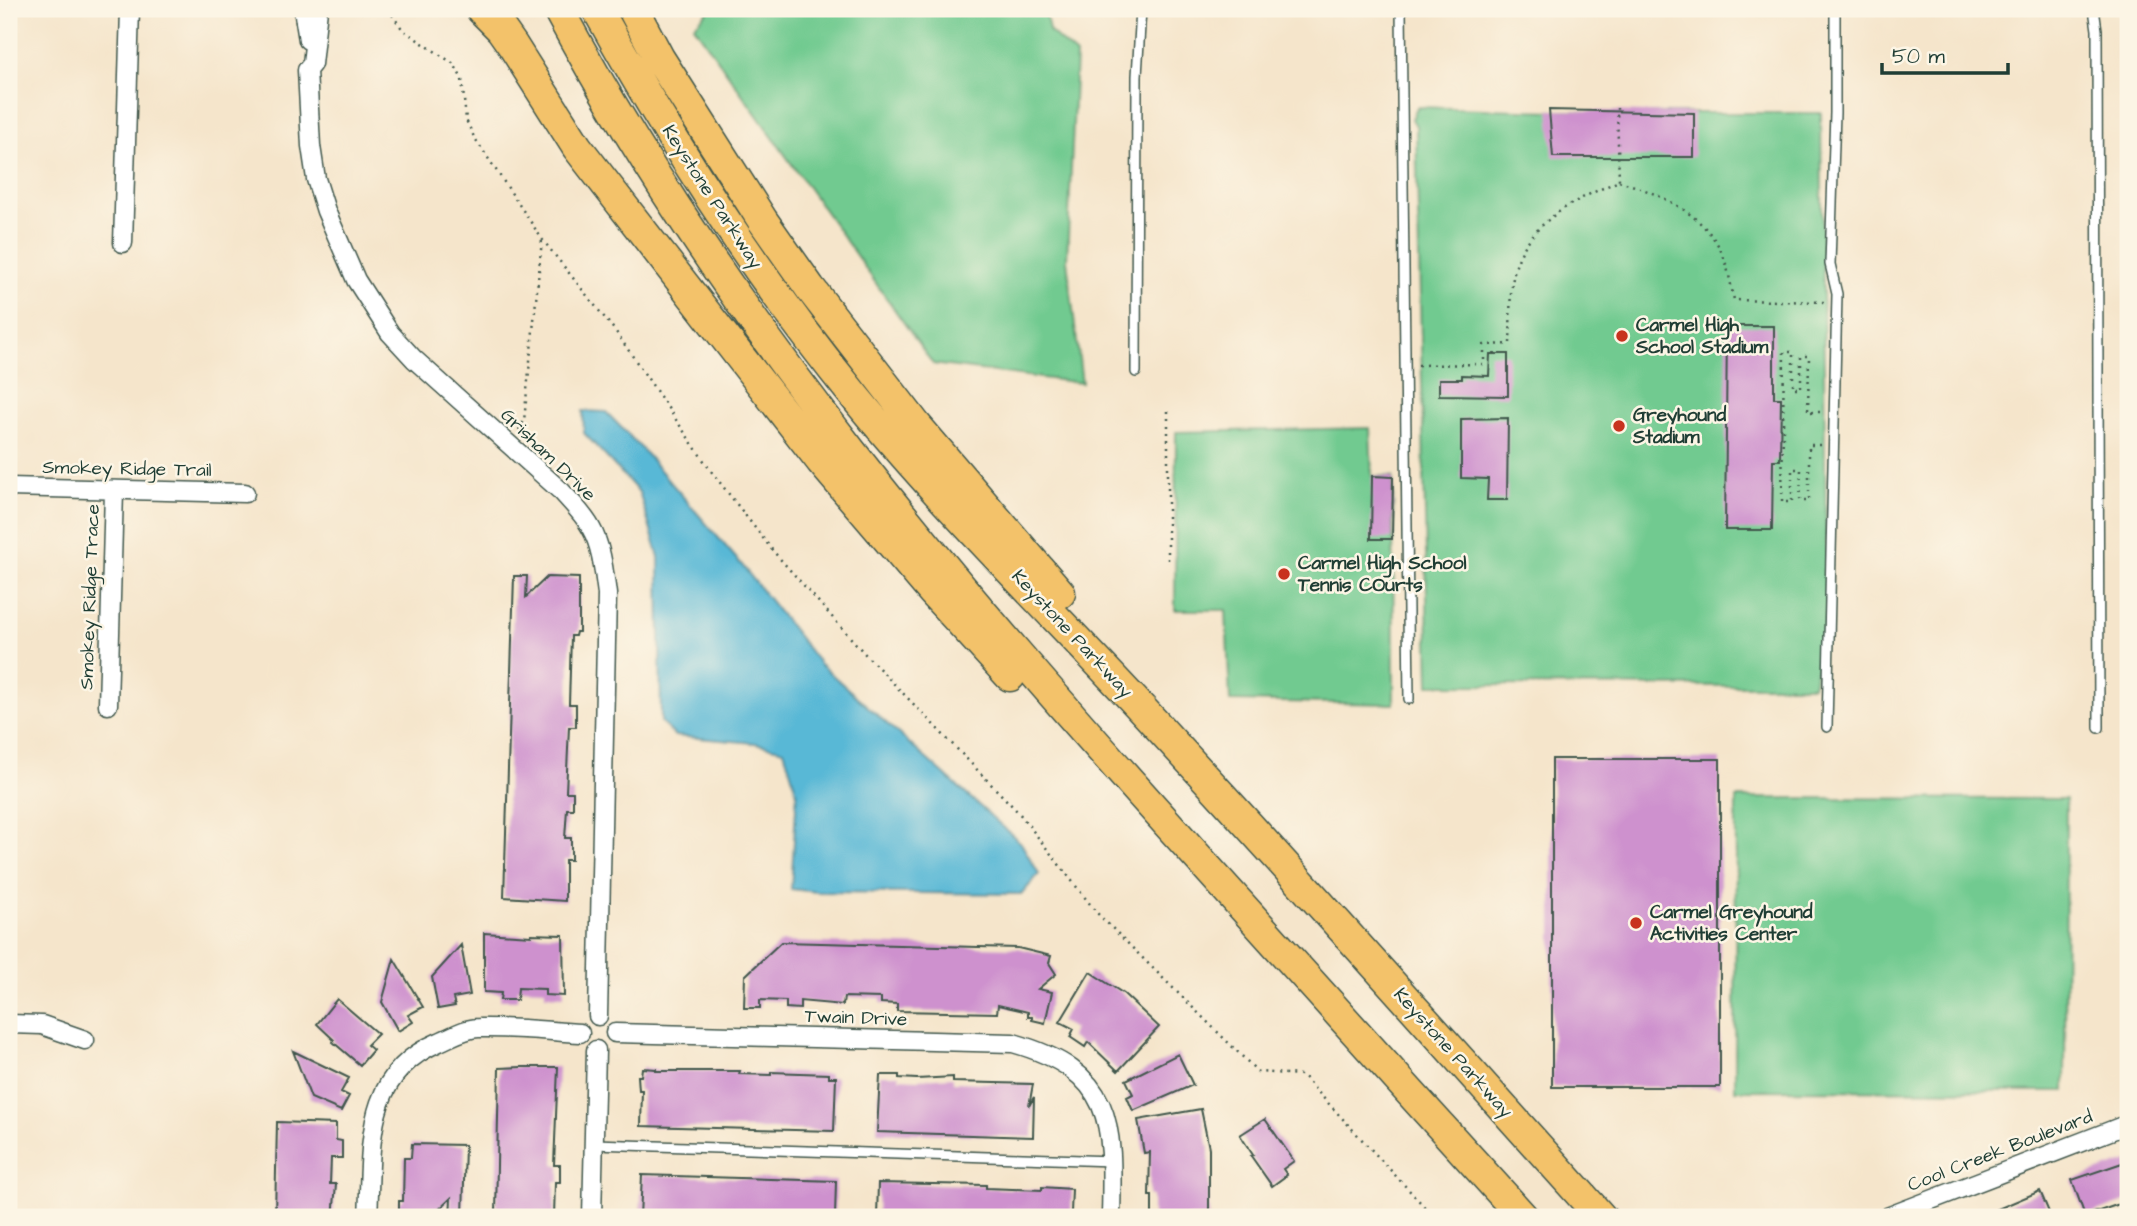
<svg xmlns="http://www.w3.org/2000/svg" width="2137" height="1226" viewBox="0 0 2137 1226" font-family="'Architects Daughter',sans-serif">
	<rect width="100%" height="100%" fill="#fcf5e5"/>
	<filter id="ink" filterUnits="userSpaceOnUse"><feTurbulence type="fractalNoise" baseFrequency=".0143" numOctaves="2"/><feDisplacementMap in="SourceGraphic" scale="14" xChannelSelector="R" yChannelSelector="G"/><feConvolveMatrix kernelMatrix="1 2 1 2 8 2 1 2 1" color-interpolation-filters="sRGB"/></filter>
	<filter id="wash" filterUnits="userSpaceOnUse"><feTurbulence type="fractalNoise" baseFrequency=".00686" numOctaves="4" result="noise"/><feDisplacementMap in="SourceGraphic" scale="28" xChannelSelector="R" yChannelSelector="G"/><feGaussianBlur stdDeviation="1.57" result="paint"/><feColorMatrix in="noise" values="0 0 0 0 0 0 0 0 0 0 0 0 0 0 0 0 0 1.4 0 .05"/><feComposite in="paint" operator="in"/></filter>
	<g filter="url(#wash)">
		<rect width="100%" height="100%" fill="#f5e5cb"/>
		<path fill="#71ca90" stroke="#488462" stroke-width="2" d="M710 9H1045L1049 31 1076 55 1067 260 1082 383 933 364 694 26Z
			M1417 107 1621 113H1821L1826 545 1830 603 1813 686 1429 685 1416 126 1412 119Z
			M1370 428 1372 476 1393 477 1394 704 1230 701 1226 610H1175L1176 432Z
			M1736 798 2066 799 2065 1091 1735 1090Z"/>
		<path fill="#58b8d6" stroke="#3c7a85" stroke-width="2" d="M583 411 606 412 641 448 741 564 820 664 1021 843 1039 874 1022 894 817 892 791 889 797 793 784 750 755 743 675 736 661 722 659 557 639 492 584 433Z"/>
		<g id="blocks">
			<path fill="#ce91ce" d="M1549 110 1694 113V157H1553Z
				M1727 326H1774V398H1781L1780 460H1773L1772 530H1725Z
				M1490 354H1508V396L1439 395V379H1462V375L1489 376Z
				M1508 418 1507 500H1487L1488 479 1461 478V419Z
				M1372 476 1393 477 1392 539H1371Z
				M514 576H527L526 597 547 577 579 578V632H576L575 636H571L569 704H576V727H569L566 792H573V809H567L565 838H571V860H565V901L504 897Z
				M1552 759H1720V1087H1552Z
				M484 933 531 936V934L563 935 564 996 545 995V989L518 988 517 1000H500L501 993 484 992Z
				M781 942 1018 948 1051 956 1049 963 1056 974 1038 989 1052 992 1045 1023 1032 1020V1017H1028V1012L998 1005 997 1013 897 1011V1004L881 1003V998L844 997 843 1005 800 1001V1009L786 1008V1001L760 1000V1008H744L745 976Z
				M461 945 470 995 453 998 455 1006 438 1009 432 977Z
				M394 959 423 1007 408 1015 413 1022 398 1031 382 1002Z
				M1090 972 1124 994 1159 1027 1118 1071 1088 1042 1085 1047 1070 1037 1074 1029 1060 1022Z
				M337 999 378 1034 367 1045 373 1050 360 1065 333 1042 334 1040 317 1024Z
				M293 1051 349 1078 341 1092 349 1096 341 1111 311 1098Z
				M1178 1054 1193 1085 1133 1111 1127 1097 1133 1094 1126 1080Z
				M522 1067H558L554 1165H560V1182H555L554 1217 496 1214 499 1068Z
				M642 1068 656 1069V1071H740L739 1074 771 1075V1072L829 1074V1077H836L834 1131 641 1126 642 1090H639L638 1076H641Z
				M880 1075H899V1078L917 1079 953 1077V1082L1033 1084 1029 1106 1034 1097 1033 1137 877 1132Z
				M1201 1109 1209 1148V1217H1152V1196H1149L1150 1152 1144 1153 1138 1120Z
				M1265 1119 1294 1161 1283 1169 1287 1175 1272 1186 1251 1156 1253 1155 1240 1135Z
				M277 1122 336 1124V1140L342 1141V1158H331L330 1184H336L333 1217H275Z
				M412 1144 465 1145 463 1217H450L451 1198 431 1217H399V1201H403L404 1158H411Z
				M2128 1161V1201L2085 1216 2072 1180Z
				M642 1175 836 1181 835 1217H640Z
				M878 1183 986 1185V1188L1042 1190V1187L1072 1189 1071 1213H1064V1217H877Z
				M2040 1191 2051 1217H1979Z"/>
		</g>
	</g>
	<g filter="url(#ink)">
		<use href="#blocks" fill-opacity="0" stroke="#3f564b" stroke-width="2"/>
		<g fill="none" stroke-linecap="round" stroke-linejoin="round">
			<defs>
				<path id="lane" d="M1401 9 1409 699
					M2094 9 2097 30 2099 728
					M1136 372 1137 76 1141 9
					M1827 727 1837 294 1830 264 1835 113V9
					M594 1144 1112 1161"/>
				<path id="street" d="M303 9 308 40
					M318 9 312 64 307 70 311 146 316 179 326 211 356 280 390 333 414 359 562 492C572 503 584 515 591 528 602 547 604 573 607 594L598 1016
					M123 243 130 9
					M9 487 245 493
					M108 705 114 491
					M9 1024 42 1025 85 1040
					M615 1033 1013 1043C1116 1072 1113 1125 1111 1217
					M368 1217C372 1147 362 1075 439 1042 451 1037 465 1028 479 1028 512 1027 547 1031 580 1033
					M592 1217 596 1050
					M1887 1217 2128 1124"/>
				<path id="highway" d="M481 9 501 29 513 46 577 147 821 461 932 591 1010 676
					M558 9C725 321 958 592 1194 853 1303 974 1413 1096 1523 1217
					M597 9C672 144 757 277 855 397 952 516 1063 622 1166 735 1313 894 1456 1056 1601 1217
					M633 9 659 58 763 221 810 288 916 425 1060 593"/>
			</defs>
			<use href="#lane" stroke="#3f564b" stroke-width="12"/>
			<use href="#street" stroke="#3f564b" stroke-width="21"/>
			<use href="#highway" stroke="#3f564b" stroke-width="33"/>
			<path stroke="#3f564b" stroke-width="2.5" stroke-dasharray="2 5" stroke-linecap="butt" d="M388 9 403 30 454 64 462 79 466 120 474 137 542 239 616 332 711 471 773 551 866 655 1019 813 1097 913 1258 1072 1302 1075 1434 1217
				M450 9 459 15
				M1619 181C1655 192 1695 209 1716 242 1727 258 1730 281 1734 300L1824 302
				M1418 365 1484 364V345L1510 344C1511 325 1509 304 1512 285 1518 226 1572 201 1619 181L1617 108
				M2128 386V940
				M1168 411V565
				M519 430 524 421 542 240
				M1820 445H1809V501H1800L1801 469H1792V502H1782L1784 352H1793V388H1801V356H1809L1808 412H1823"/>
			<use href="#lane" stroke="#fff" stroke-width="9"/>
			<use href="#street" stroke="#fff" stroke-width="18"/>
			<use href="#highway" stroke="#f3c26a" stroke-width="30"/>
		</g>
	</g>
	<g fill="#c8321e" stroke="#fcf5e5" stroke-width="2.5">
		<circle cx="1622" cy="336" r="7"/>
		<circle cx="1619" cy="426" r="7"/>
		<circle cx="1284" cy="574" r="7"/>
		<circle cx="1636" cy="923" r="7"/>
	</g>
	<g text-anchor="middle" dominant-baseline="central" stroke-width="5" stroke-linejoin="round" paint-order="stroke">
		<g font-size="19" fill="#1f3d34" stroke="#fcf5e5">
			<text transform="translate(712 197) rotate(57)">Keystone Parkway</text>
			<text transform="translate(548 455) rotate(44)">Grisham Drive</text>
			<text transform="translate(127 469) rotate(1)">Smokey Ridge Trail</text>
			<text transform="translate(90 597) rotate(-88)">Smokey Ridge Trace</text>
			<text transform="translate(1072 634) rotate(47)">Keystone Parkway</text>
			<text transform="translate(856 1018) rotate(2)">Twain Drive</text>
			<text transform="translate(1453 1053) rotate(48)">Keystone Parkway</text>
			<text transform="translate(2000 1151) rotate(-21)">Cool Creek Boulevard</text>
		</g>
		<g font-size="19" font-weight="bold" fill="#1f3d34" stroke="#fcf5e5" text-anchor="start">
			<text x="1636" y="325">Carmel High<tspan x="1636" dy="22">School Stadium</tspan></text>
			<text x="1633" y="415">Greyhound<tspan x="1633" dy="22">Stadium</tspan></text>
			<text x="1298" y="563">Carmel High School<tspan x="1298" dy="22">Tennis COurts</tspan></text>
			<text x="1650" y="912">Carmel Greyhound<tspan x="1650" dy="22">Activities Center</tspan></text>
		</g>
	</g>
	<rect width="2137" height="1226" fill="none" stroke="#fcf5e5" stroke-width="35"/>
	<path d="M1882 63v10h126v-10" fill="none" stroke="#1f3d34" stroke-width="3.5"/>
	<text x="1892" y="63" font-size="21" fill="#1f3d34" stroke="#fcf5e5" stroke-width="5" paint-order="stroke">50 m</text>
</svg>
